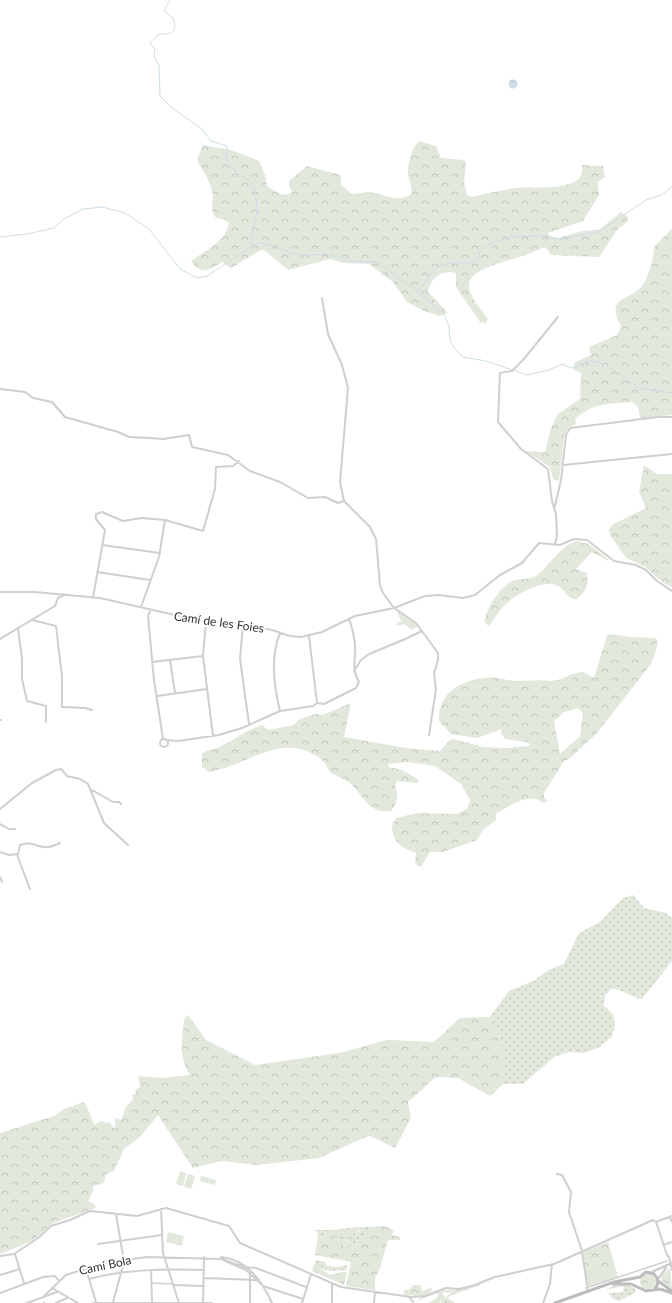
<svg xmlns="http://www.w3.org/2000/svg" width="672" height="1303" viewBox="0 0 672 1303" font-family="Lato,sans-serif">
	<defs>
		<pattern id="grass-dots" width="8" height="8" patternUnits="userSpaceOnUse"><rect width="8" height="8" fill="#e2e8dc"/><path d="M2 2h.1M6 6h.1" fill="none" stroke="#c2c7bd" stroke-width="1.8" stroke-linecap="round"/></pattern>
		<pattern id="forest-crowns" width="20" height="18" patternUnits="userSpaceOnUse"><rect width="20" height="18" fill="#e2e8dc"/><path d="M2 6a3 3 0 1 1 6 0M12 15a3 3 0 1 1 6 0" fill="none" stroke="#c2c7bd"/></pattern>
		<pattern id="water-ripples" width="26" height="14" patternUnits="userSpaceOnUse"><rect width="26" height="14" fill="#cedee8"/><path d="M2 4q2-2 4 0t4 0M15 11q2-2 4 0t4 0" fill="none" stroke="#b1bfc7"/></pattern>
	</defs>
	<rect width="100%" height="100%" fill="#fff"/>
	<path fill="url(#grass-dots)" d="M633 895 644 908 666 913 672 918V961L642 999C631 998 623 988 611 989L605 996 604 1006 613 1014 615 1026 612 1036 600 1047 584 1053 569 1052 554 1057 523 1084H503L502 1042 490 1017 509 991 533 981 549 970 564 964 579 933 600 922 623 898Z
		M357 1227H366C367 1231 365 1236 363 1240L357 1241 355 1247 340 1246V1245L349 1244 348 1241 343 1239 339 1241 333 1237 352 1233 359 1235 360 1231Z
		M314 1230H331L329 1235 318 1237 317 1232Z
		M315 1260 325 1262 326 1266 339 1267 346 1265 348 1268 346 1270C335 1271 325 1272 315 1265Z
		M482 1284C479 1287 455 1292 447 1298L455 1303H441L442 1297 445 1298 454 1290Z
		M628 1285 634 1288 636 1292 620 1301 613 1299 608 1293 623 1292 624 1286 606 1290 613 1286Z"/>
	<path fill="url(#forest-crowns)" fill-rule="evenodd" d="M419 141 436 146 441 158 464 160 466 162 464 182 467 195 471 197C486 194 501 190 517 188 532 186 588 194 582 165L603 166 605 177 598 182 599 195 583 221 548 233 550 236 558 238 582 231 599 230 621 212 628 217 627 222 617 230 599 257 551 255 545 247C537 250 529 254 522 256 509 261 471 268 469 284 468 296 482 310 488 319L486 323 480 322 456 287V273C442 269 430 278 428 292L448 313 439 316 424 311 407 302 393 282 369 264 343 263 330 259 288 270 264 250H261L231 268 222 262C210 270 201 276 191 261 205 250 226 242 229 223L227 220 216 218C208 206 215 202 212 191 210 180 202 170 197 160L203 145 231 150 259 161 265 175 267 186C275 191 284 199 292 192L289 186V181L307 166 341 175V185L352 194C358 195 362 192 368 192 382 193 399 204 411 194 413 183 407 179 408 172 408 163 412 147 419 141Z
		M672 229V415L640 418 638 407 632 402C610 404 591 403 575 419L576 424 568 428 564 437 559 481 553 479 550 467 525 451 545 452 551 428 557 415 580 399 581 373 573 369 575 362 591 355 589 347 617 335 621 327C607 297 623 303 640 288 648 282 654 257 654 247Z
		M644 465 657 474H672V587L665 584 644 566 626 558 610 535 609 530 612 525 646 508 639 492Z
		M578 541 588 544 608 559V561L592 552 576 569 587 573C589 585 586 591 577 599 569 601 565 590 558 586 543 578 514 595 504 606 498 612 494 619 489 626L485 623C483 612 502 585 512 581 519 578 530 580 536 576 550 566 561 544 578 541Z
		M610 634 631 637 655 638 657 640C658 649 654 656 651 664L596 734 569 759 564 761 544 793V798L548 801 543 803C530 791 509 806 496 814V820L483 830 477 840 443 852H430L421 867 415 864 416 853C412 851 405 849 401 846 392 838 389 827 396 818L418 813 456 814 467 809 470 800 461 784 435 766 407 762 388 764 389 767 402 770 419 780 417 783 397 781 395 785C399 793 397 805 391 811 366 814 364 793 348 782 343 778 336 776 331 773 327 768 326 763 321 759 283 730 246 766 209 772L202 767V754C207 749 213 750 219 747 234 740 246 730 262 725L268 730 294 725 298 720 315 714 323 715 351 703 344 737 406 748 440 751 450 740 454 739 483 747 506 748 529 746 530 744 527 742 505 739 501 733 502 729 477 738 451 734 439 721C438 694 459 681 484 678 494 676 507 681 518 681 529 681 540 680 551 681 562 681 572 672 583 672L594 678 607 636ZM578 708 583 713 580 736 560 754 554 721 564 712Z
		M188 1015 206 1040 255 1065 339 1053 387 1040 434 1042 460 1018 490 1017 502 1042 503 1084 490 1096 458 1078 436 1077 408 1102 411 1118 395 1148C385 1144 378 1138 368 1136L319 1158 257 1165 222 1161 193 1168 158 1115 139 1138 124 1149 114 1171 106 1174 104 1183 93 1186V1191L88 1201 94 1204 96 1208 53 1223 32 1241 0 1254V1133L54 1116 64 1109 84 1102 87 1107 94 1125 101 1121 106 1123 109 1122 115 1129V1118L121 1120 126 1107 133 1099 132 1095 136 1094 135 1090 140 1087 138 1076 161 1078 190 1075C178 1056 182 1041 184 1019Z
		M384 1226 394 1230 392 1235 400 1237V1240H388L380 1268 375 1278V1290L346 1286 351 1262 315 1255 318 1237 329 1235 331 1230 357 1227 361 1235 352 1233 347 1236 333 1237 339 1241 343 1239 349 1242V1244L340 1245 341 1246 355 1247 357 1241 363 1240 366 1227Z
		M608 1242 618 1277 588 1286 583 1252Z
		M314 1264 330 1275 342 1272H347L344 1285 312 1271Z
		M670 1268 672 1289 661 1281 662 1275Z
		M640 1282a8 8 0 1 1 16 0a8 8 0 1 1-16 0Z
		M413 1285H421L422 1291 428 1289 429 1287 433 1290 424 1296 404 1295V1290H409Z
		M444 1290H454L449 1293 443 1292V1295L446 1297H442L440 1303H429L437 1298 438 1293 419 1300V1298Z"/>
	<path fill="#e2e8dc" d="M397 611 418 626 412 630 404 624 397 626 396 624 401 621Z
		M180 1171 186 1173 183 1186 176 1184Z
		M188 1174 195 1176 191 1189 184 1187Z
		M201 1176 216 1180 215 1185 200 1181Z
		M168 1232 184 1236 182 1246 166 1242Z
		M615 1269 617 1277 601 1281 600 1275 586 1278 585 1272 598 1270 599 1273Z"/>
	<path fill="url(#water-ripples)" d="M508.5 84a4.5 4.5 0 1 1 9 0a4.5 4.5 0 1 1-9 0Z"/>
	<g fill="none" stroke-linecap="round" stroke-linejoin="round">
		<path stroke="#cedee8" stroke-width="1" d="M170 0 164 11 173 18C178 32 172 35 159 34L150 43 155 49 154 56 159 65 160 96 171 107 203 130 211 141 227 146C221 176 250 171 254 190 256 196 257 205 257 212 255 224 250 232 252 245
			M0 237 27 234 54 228 64 219 83 209 102 207 125 213 149 229 180 269 197 278 207 276 255 244 262 243 301 256 325 254 350 261 377 262 418 292 436 267 451 263H469L480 258 479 252 486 246 509 237 546 236 554 239H565L588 233H597L646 200 661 195 672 187
			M418 292 444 314 449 326 450 340 454 348 463 357 486 361 527 375 549 370 562 364 571 368 590 361 598 362 612 369 639 388 672 393"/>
		<path stroke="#cfcfcf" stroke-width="1.5" d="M151 1283 173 1284
			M586 1288 667 1261
			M44 1302V1303"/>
		<path stroke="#cfcfcf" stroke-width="2" d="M322 298 328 334 342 365 348 388 340 482 344 501 370 527 376 539 380 585 383 593 394 608 416 623 438 653V660L434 673 436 689 429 735
			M0 389 25 392 33 398 52 402 65 417 118 432 129 437 150 438 163 439 189 435 192 447 228 455 250 471 280 482 308 498 325 497 338 503 344 501
			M563 465 672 454
			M555 506 561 480 566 435 570 428 658 417H672
			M555 544 557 536 556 514 552 501 548 469 521 449 498 422 500 373 512 371 523 360 558 317
			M102 545 160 553
			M97 572 150 580
			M0 592H35L100 598 197 620 243 624 272 630 290 636 301 637 322 632 355 616 394 608 425 596 439 595 463 598 475 595 500 575 522 563 539 543 560 545 574 539 587 540 614 561 636 565 646 570 657 581 672 591
			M93 598 105 530 96 519V514L102 512 123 521 142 518 165 520 203 531 215 489 216 467 233 466 239 461
			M141 607 159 557 165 520
			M150 611 148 616 154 680 163 739
			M32 620 56 626 62 676V707L85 708 92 710
			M206 621 203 656 213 736
			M243 624 240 659 249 724
			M18 629 22 658V679L27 701 46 706V722
			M280 633C270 657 274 687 280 711
			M309 636 317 703
			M0 639 55 606 58 598 64 595
			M170 660 175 693
			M152 662 203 656
			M354 671 361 660 369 654 403 640 422 631
			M157 696 207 689
			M0 720H1
			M160 743a4 4 0 1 1 8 0a4 4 0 1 1-8 0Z
			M166 740 178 741 219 735 242 728 280 711 313 706 317 703 324 704 356 688 359 682C353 671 354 666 355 654 356 644 353 629 349 619
			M92 790 113 802H119L121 804
			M0 809 32 783 56 770 61 769 67 776 80 779 88 784 104 823 128 845
			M0 824 9 829H15
			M0 852 9 855 18 854 20 845C37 839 38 854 60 843
			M17 855 30 889
			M0 877 2 882
			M557 1174 562 1175 571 1192 569 1212 582 1251 588 1292
			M161 1209 163 1253 179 1303
			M670 1217 672 1222
			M656 1222 667 1255 669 1257 672 1270
			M656 1222 672 1216
			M98 1244 162 1235
			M663 1245 672 1242
			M15 1254 24 1283
			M0 1256 14 1254 38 1238 51 1226 70 1220 90 1211 137 1216 166 1208 229 1226 240 1243 341 1287 411 1297 425 1296 446 1288 459 1289 472 1286 495 1277 554 1264 653 1220 656 1222
			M221 1257C247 1259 262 1281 272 1303
			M223 1260 246 1270 262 1285
			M86 1269 96 1302
			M151 1270 152 1302
			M0 1275 20 1269
			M204 1278 256 1280
			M89 1279C127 1269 165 1269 204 1270
			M174 1285 204 1286
			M263 1286 303 1299
			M52 1288 78 1303
			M0 1293 43 1277 55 1276 59 1281
			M42 1298 66 1275 103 1263 147 1257 222 1259 244 1267 256 1268 306 1287
			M410 1298 413 1302
			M113 1302 124 1262 116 1214
			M27 1303 57 1292
			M56 1303 67 1298
			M93 1303H212
			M203 1303 204 1257
			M250 1303V1273
			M302 1303 311 1274
			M332 1303V1284
			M374 1303 375 1292
			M543 1303 550 1284 552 1264"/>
		<path stroke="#cfcfcf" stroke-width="2.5" d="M652 1272 672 1263
			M658 1279 666 1268"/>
		<path stroke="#bcbcbc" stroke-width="3" d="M658 1281 672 1291
			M613 1284H631L646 1291 660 1289 672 1293
			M555 1303 614 1282 640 1277 646 1272 654 1274C659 1279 659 1285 654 1290"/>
	</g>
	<g text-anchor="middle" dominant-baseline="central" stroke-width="4" stroke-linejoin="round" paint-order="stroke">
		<g font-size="12" fill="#323232" stroke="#fff">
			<text transform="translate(219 622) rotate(8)">Camí de les Foies</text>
			<text transform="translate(105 1265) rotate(-12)">Camí Bola</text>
		</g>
	</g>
</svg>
